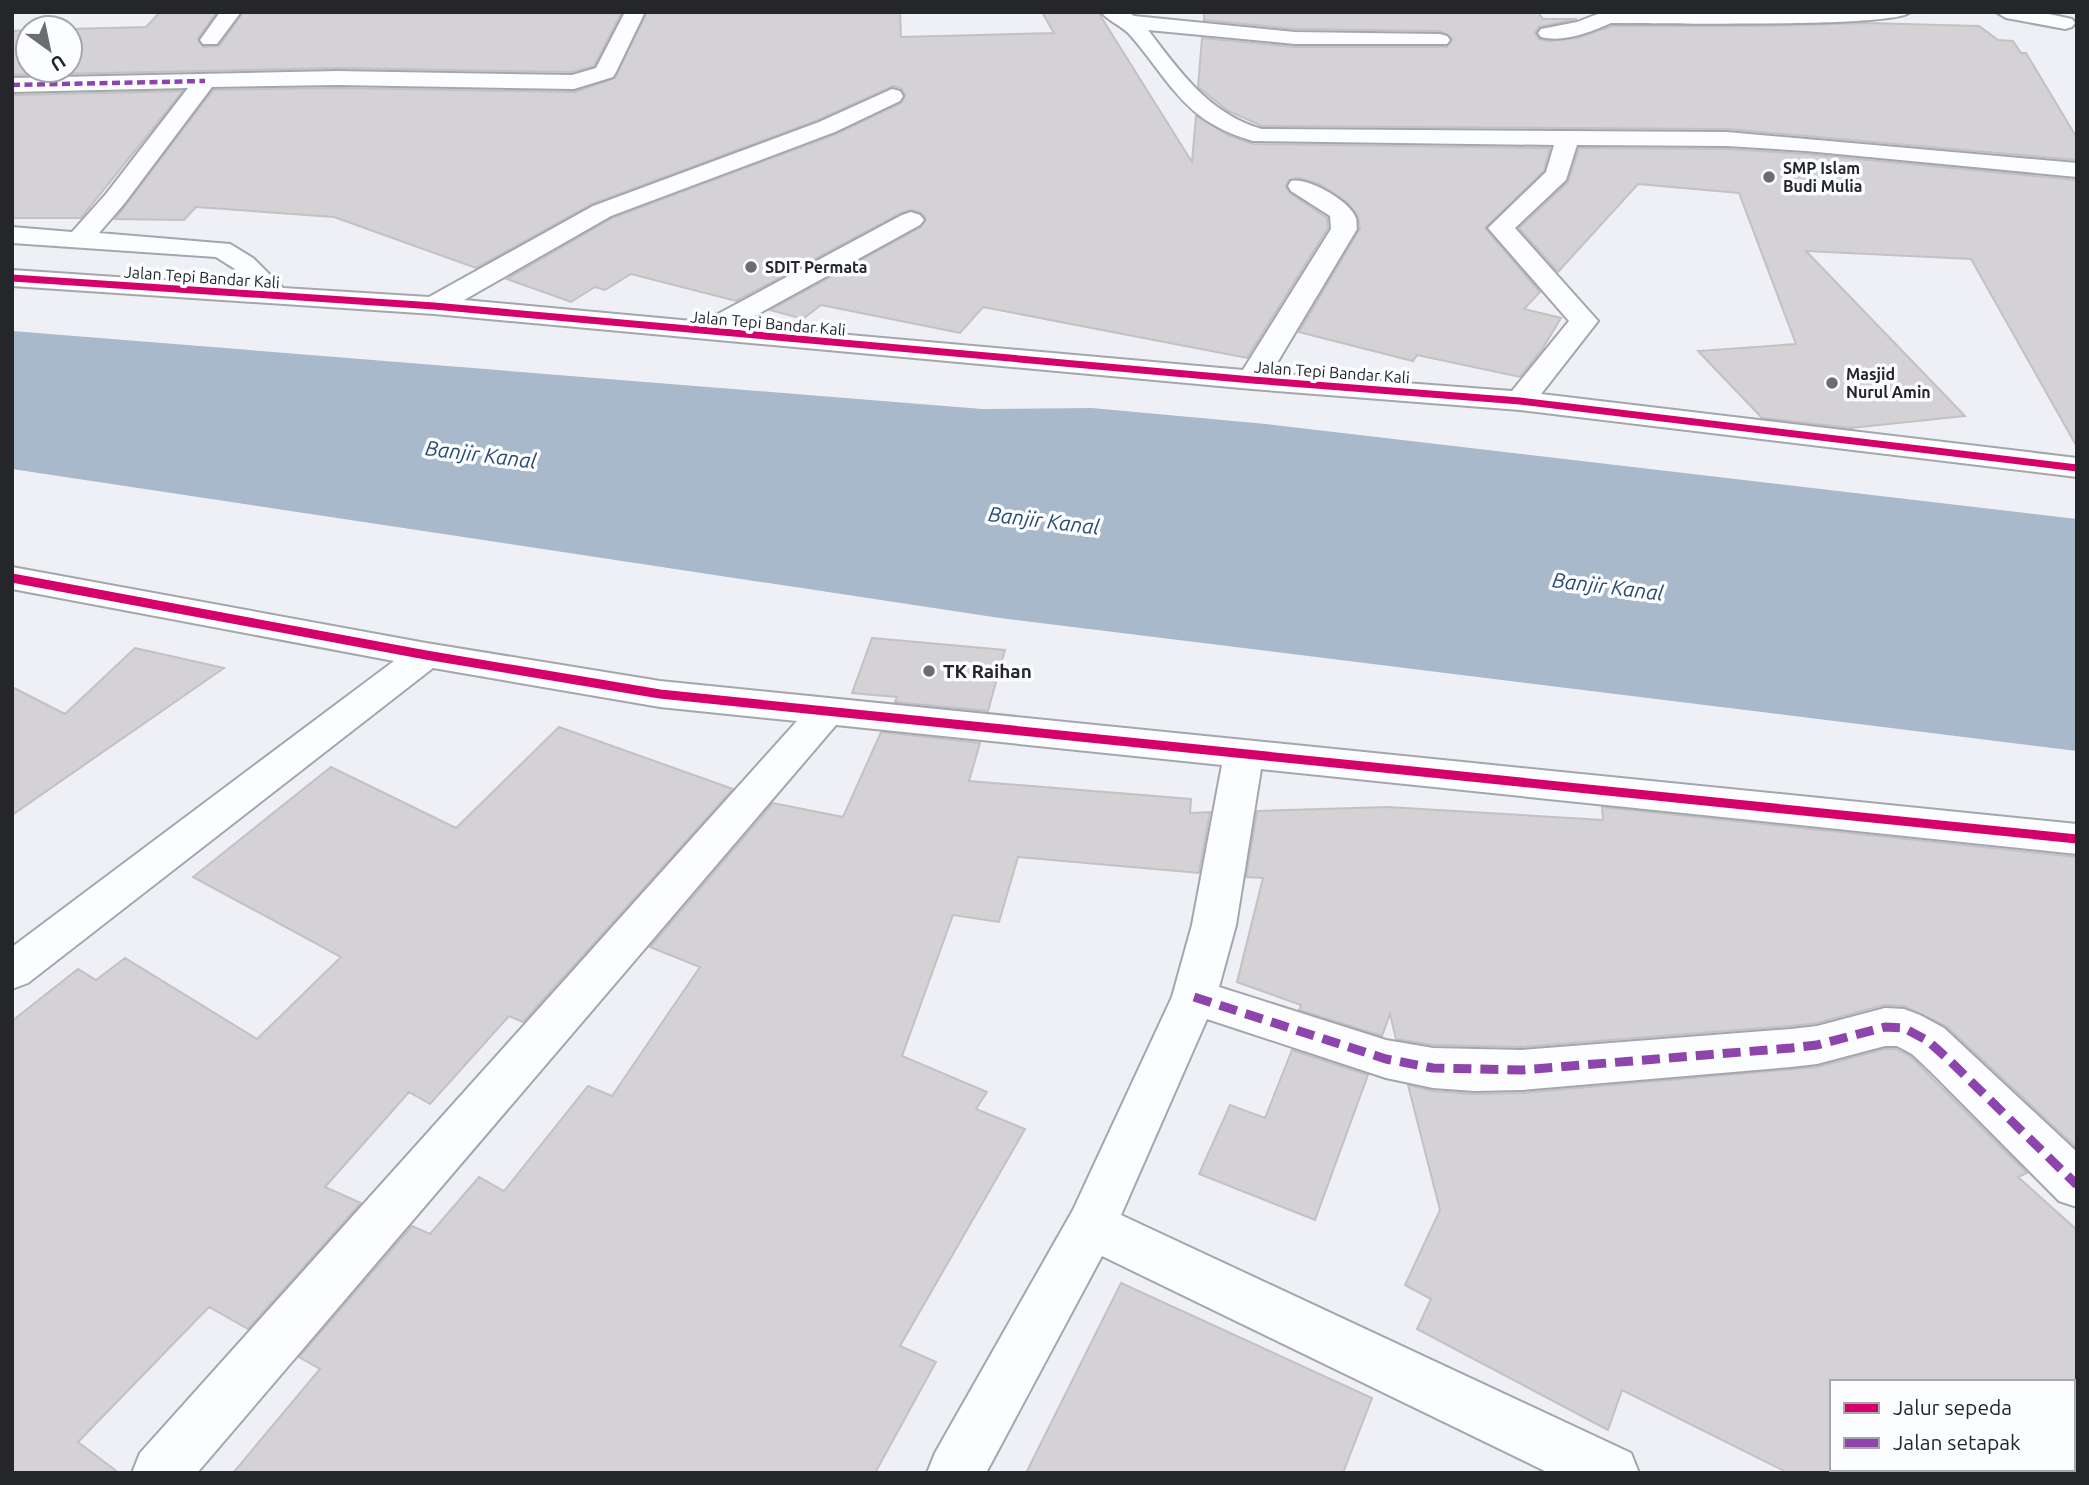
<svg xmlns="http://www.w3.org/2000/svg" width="2089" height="1485" viewBox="0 0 2089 1485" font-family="Ubuntu,sans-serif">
	<rect width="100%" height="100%" fill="#eef0f6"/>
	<path fill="#a9b9cc" d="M12 331 982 409 1092 408 1266 424 2077 519V751L1000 618 12 469Z"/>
	<path fill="#d4d2d4" stroke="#c3c1c3" stroke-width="2" fill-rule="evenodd" d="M160 12H217L198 38 203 47 219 46 243 12H622L594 66 572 72 337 68 12 75V31L28 30V70H70V29L146 27Z
		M647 12H900L901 37 1054 33 1042 12H1098L1192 162 1196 116 1228 135 1253 144 1550 148 1544 171 1485 228 1540 292 1524 309 1561 318 1543 348 1520 377 1417 355 1413 361 1299 332 1360 228 1358 217 1347 202 1319 184 1298 178 1289 180 1286 187 1290 193 1327 218 1328 228 1247 358 983 307 960 333 821 305 803 319 770 310 921 227 926 218 921 213 912 210 901 213 736 301 631 274 605 290 595 287 571 302 507 279 612 218 836 134 901 103 905 95 901 88 893 86 818 120 592 204 476 268 334 217 196 207 184 220 115 219 213 90 337 88 575 92 615 78Z
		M1204 12H1538L1543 19H1577L1539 27 1535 33 1539 39 1549 41 1577 38 1612 26H1770L1867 23 1979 26 1998 40 2013 41 2021 53H2026L2077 138V160L1727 129 1262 126 1228 111 1198 87 1202 38 1295 47H1447L1452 38 1440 31 1295 29 1204 20Z
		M183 91 81 218H12V95Z
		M1579 148 1727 149 1806 154 2077 180V447L1971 259 1806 251 1965 416 1851 428 1762 418 1698 351 1796 344 1739 193 1638 184 1558 272 1519 228 1568 182Z
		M872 638 1005 650 988 711 895 702 897 697 852 693Z
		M135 648 224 668 12 815V687L65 714Z
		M559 727 733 789 523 1022 509 1016 430 1104 409 1092 325 1187 361 1203 248 1329 209 1307 78 1442 119 1473H12V1021L78 969 96 980 125 958 257 1039 341 957 193 877 331 767 456 828Z
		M881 732 980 743 969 781 1191 799 1190 813 1210 812 1199 873 1018 857 999 922 953 915 902 1056 987 1092 976 1109 1025 1129 900 1346 936 1362 875 1473H233L320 1369 299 1357 412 1226 430 1234 479 1177 504 1191 588 1086 612 1096 700 967 650 947 773 803 843 817Z
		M1388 807 1603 820 1602 807 2077 857V1148L1946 1026 1904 1006 1884 1005 1817 1023 1791 1026 1522 1047 1433 1045 1396 1039 1390 1014 1382 1036 1299 1010 1301 1005 1237 982 1263 878 1246 877 1257 811Z
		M1885 1049H1896L1910 1056 2027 1173 2018 1177 2077 1230V1473H1788L1622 1390 1608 1430 1417 1329 1431 1299 1405 1285 1440 1210 1408 1085 1433 1091 1474 1094 1522 1093 1817 1067ZM1832 1382H2073V1469H1832Z
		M1292 1050 1368 1075 1315 1220 1199 1174 1230 1105 1265 1118Z
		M1121 1283 1372 1398 1343 1473H1026Z"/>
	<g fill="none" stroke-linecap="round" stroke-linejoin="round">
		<defs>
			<path id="minor" d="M220 12H241L217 44H203L200 40Z
				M625 12H645L616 72 613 77 574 89 337 85 212 87 124 204 99 233 230 244 253 258 283 288 429 297 593 206 819 122 892 89 900 91 903 96 900 101 835 132 611 216 464 300 703 322 902 215 911 212 920 215 924 220 920 225 738 325 1243 370 1331 229 1330 216 1291 191 1288 186 1291 181C1308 177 1350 201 1356 218 1357 221 1356 225 1357 229L1271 373 1512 391 1569 321 1488 228 1546 172 1554 145 1253 141C1184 121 1173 85 1131 36 1123 26 1109 22 1101 12H1128L1134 16 1295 32 1440 34 1447 36 1450 40 1447 44H1295L1148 30C1180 72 1209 114 1262 129L1727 132 2077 163V177L1806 151 1727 146 1577 145 1566 180 1515 228 1598 321 1541 394 2077 458V477L1520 410 1252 389 434 314 12 286V270L251 286 235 269 216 257 12 243V227L72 232 106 194 188 88 12 92V78L337 71 572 75 596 68Z
				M1603 12H1910C1898 28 1648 23 1611 23 1591 32 1563 43 1541 37L1538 33 1541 29 1577 22Z
				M1996 12H2040L2072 19 2075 23 2072 27 2065 29 2006 18Z
				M12 567 426 643 660 681 2077 824V854L1261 769 1236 925 1219 987 1386 1040 1433 1048 1522 1050 1791 1029 1817 1026 1885 1008 1904 1009 1920 1015 1944 1028 2077 1152V1207L2059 1201 1932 1073 1912 1054 1897 1046H1885L1817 1064 1791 1067 1522 1090 1474 1091 1433 1088 1386 1078 1207 1019 1121 1215 1631 1453 1639 1473H1549L1102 1256 986 1473H927L935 1453 1073 1210 1172 997 1192 925 1222 765 836 725 197 1473H132L140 1453 797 721 660 707 433 668 28 983 12 989V947L394 661 12 589Z"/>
		</defs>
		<use href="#minor" stroke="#a4a6ab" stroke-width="4"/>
		<use href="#minor" fill="#fcfdfe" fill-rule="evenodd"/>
		<path stroke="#8e44ad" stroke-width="4.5" stroke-dasharray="8 4.5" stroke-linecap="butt" d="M12 85 205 81"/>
		<path stroke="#8e44ad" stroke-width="9" stroke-dasharray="18 9" stroke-linecap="butt" d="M1194 997 1386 1059 1433 1068 1522 1070 1791 1048 1817 1045 1885 1027 1904 1028 1928 1041 1948 1059 2077 1185"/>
		<defs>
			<path id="cycleway-far1" d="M12 278 434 306 1252 380 1520 401 2077 468"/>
			<path id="cycleway" d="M12 578 426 655 660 694 2077 839"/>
		</defs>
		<use href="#cycleway-far1" stroke="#fcfdff" stroke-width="10"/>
		<use href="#cycleway" stroke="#fcfdff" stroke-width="13"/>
		<use href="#cycleway-far1" stroke="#d6006c" stroke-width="7"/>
		<use href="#cycleway" stroke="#d6006c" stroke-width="9"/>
	</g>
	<g fill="#6b6d71" stroke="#fcfdff" stroke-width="2.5">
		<circle cx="1769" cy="177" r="7"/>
		<circle cx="751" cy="267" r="7"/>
		<circle cx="1832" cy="383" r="7"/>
		<circle cx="929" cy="671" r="7"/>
	</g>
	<g text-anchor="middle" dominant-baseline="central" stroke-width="7" stroke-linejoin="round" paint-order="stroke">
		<g font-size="16" font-weight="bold" fill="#242629" stroke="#fcfdff" text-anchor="start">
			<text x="1783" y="168">SMP Islam<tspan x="1783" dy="18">Budi Mulia</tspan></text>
			<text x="765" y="267">SDIT Permata</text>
			<text x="1846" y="374">Masjid<tspan x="1846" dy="18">Nurul Amin</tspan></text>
		</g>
		<g font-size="16" fill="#242629" stroke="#fcfdff">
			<text transform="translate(202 277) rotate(4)">Jalan Tepi Bandar Kali</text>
			<text transform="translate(768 323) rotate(5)">Jalan Tepi Bandar Kali</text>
			<text transform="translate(1332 372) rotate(4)">Jalan Tepi Bandar Kali</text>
		</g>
		<g font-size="19" font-weight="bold" fill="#242629" stroke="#fcfdff" text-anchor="start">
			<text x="943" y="671">TK Raihan</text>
		</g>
		<g font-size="21" font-style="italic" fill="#2a4b71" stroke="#fcfdff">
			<text transform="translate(481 454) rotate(7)">Banjir Kanal</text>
			<text transform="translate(1044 520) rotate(7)">Banjir Kanal</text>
			<text transform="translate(1608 586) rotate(7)">Banjir Kanal</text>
		</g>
	</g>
	<rect width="2089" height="1485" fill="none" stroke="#242629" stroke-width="28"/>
	<rect x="1830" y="1380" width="245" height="91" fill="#fcfdff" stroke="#a6a7a9" stroke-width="2"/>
	<rect x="1844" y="1403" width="35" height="10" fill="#d6006c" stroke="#a6a7a9" stroke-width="2"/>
	<text x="1893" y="1415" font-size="21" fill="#242629">Jalur sepeda</text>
	<rect x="1844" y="1438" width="35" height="10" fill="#8e44ad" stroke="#a6a7a9" stroke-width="2"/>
	<text x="1893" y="1450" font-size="21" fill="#242629">Jalan setapak</text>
	<g transform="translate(49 49) rotate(147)"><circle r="33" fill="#fcfdff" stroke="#a6a7a9" stroke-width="2"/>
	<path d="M0-5L12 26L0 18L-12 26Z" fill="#6b6d71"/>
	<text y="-10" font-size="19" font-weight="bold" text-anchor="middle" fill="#242629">U</text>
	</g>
</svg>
